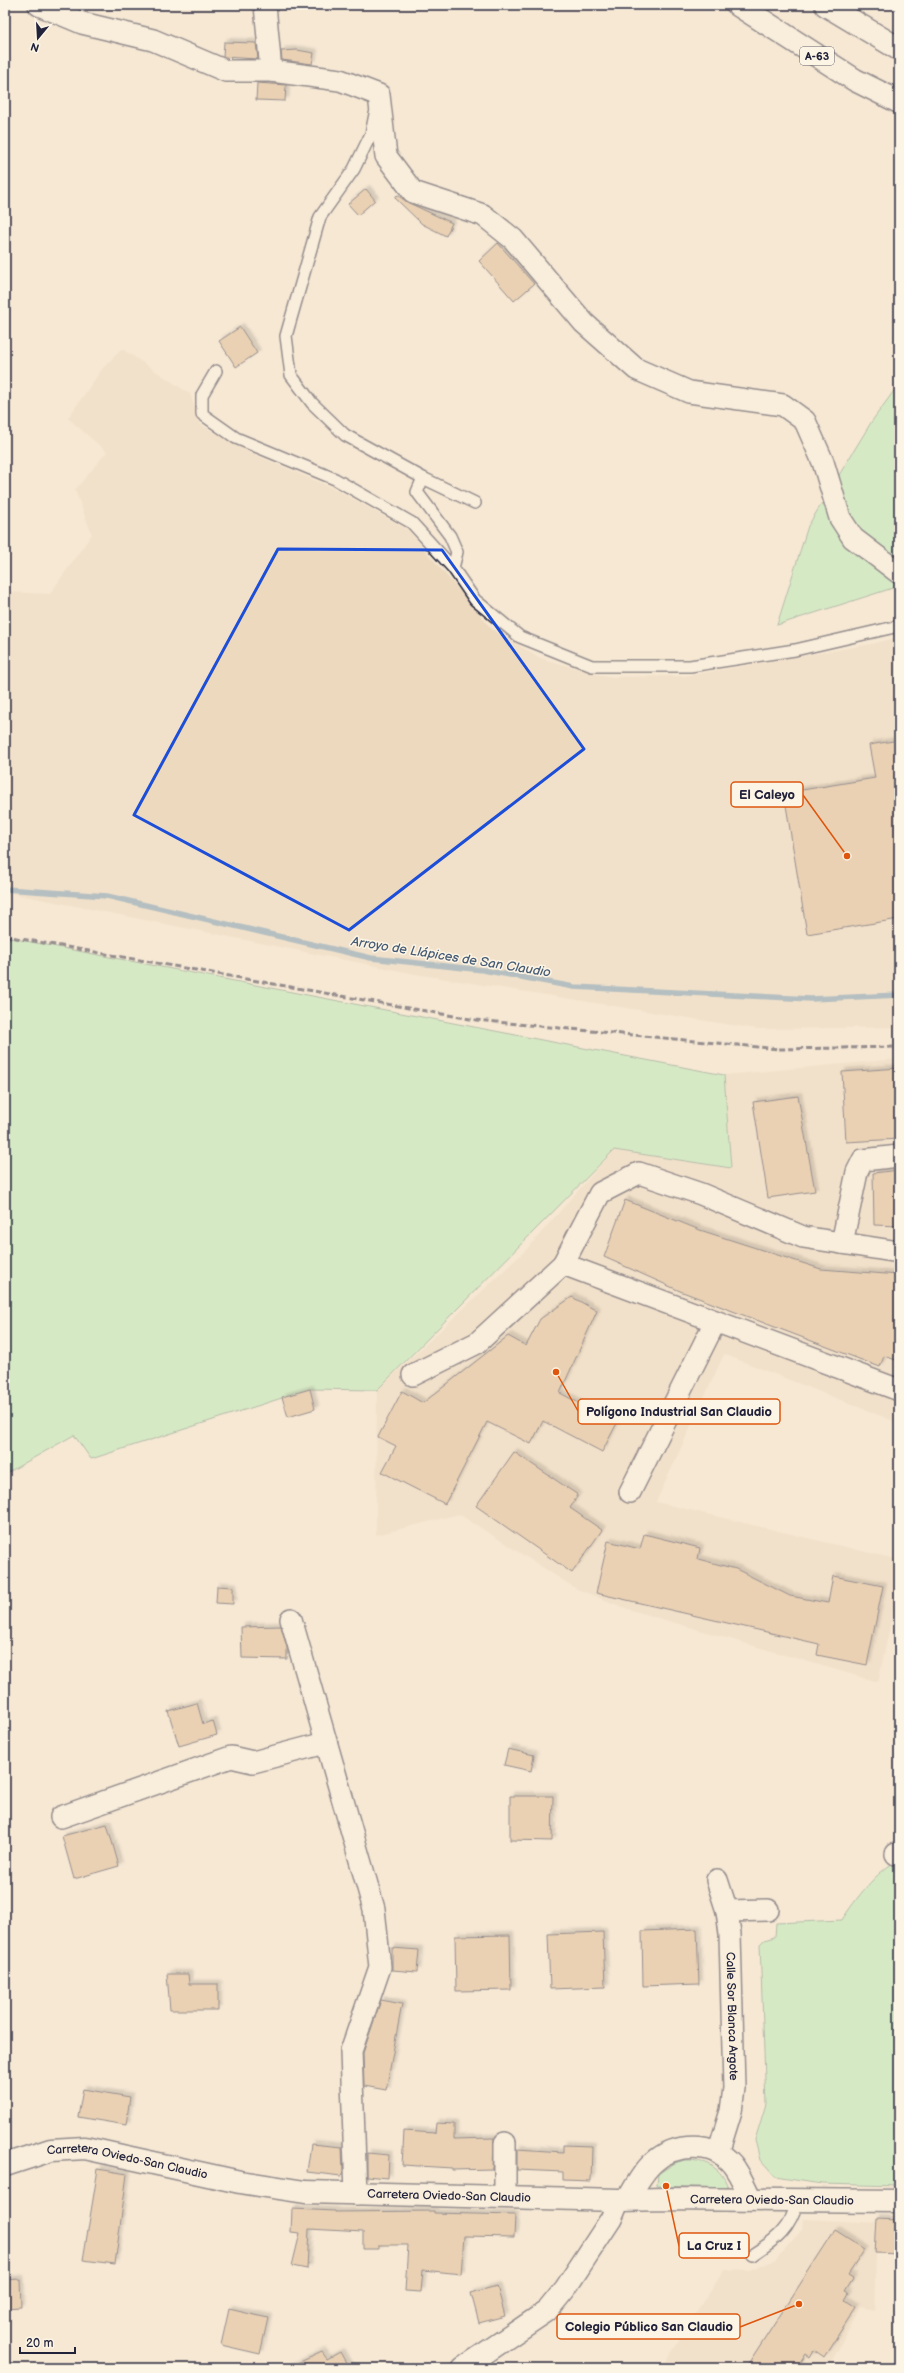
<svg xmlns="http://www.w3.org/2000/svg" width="904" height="2373" viewBox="0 0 904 2373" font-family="'Balsamiq Sans',sans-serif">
	<defs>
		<filter id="shadow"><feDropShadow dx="3.5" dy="-3.5" stdDeviation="1" flood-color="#0004"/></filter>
	</defs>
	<rect width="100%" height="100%" fill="#f5e8d3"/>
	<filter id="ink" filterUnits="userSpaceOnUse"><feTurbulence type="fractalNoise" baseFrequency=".025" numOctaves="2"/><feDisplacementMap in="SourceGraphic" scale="8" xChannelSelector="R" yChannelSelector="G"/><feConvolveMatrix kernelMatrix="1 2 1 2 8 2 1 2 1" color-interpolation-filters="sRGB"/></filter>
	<g filter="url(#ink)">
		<path fill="#edd9be" d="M122 349 190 394 200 424 242 449 339 491 408 530 492 629 540 658 607 677 685 676 872 644 899 637V1027L757 1029 416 974 5 892V592L50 594 92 534 75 490 107 452 68 418 103 368Z
			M899 1059V1423L724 1354 656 1502 899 1560V1584L878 1682 628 1609 577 1589 459 1514 376 1535 377 1390 526 1250 614 1150 731 1168 724 1075Z
			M803 2219 877 2223 874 2310 861 2307 828 2368H662L724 2270 750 2271 775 2260 802 2230Z"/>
		<path fill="#afecb3" stroke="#688777" d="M899 384V586L777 625 808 526 872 421Z
			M5 937 724 1075 731 1168 614 1150 377 1390 310 1389 91 1459 74 1435 5 1474Z
			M899 1860V2186L822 2184 775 2177 760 2160 755 2140 766 2104 760 1944 764 1940 775 1937 776 1923 842 1920C855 1900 877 1870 899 1860Z
			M685 2160C705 2160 722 2167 728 2188L657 2186 658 2174 675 2163Z"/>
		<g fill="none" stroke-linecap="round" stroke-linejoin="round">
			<path stroke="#668fab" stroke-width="5.5" d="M5 889 107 896 371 958 483 970 574 987 811 999 899 995"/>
		</g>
		<path fill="#dbb68c" stroke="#22223b" filter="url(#shadow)" d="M224 42 256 43 258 59 223 57Z
			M297 50 314 53 312 64 282 60 281 51Z
			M257 83 286 85 285 101 256 100Z
			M366 189 375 200 358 215 348 204Z
			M397 195 409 203 452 223 446 236 422 224 395 198Z
			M498 243 534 284 514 301 479 261Z
			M240 327 257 353 236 367 219 341Z
			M899 740V919L807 934 784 793 875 778 869 745Z
			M899 1068V1139L846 1142 842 1072Z
			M798 1096 815 1191 768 1198 753 1102Z
			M899 1170V1226L874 1225 873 1173Z
			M625 1200 700 1230 821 1269 899 1275V1361L884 1356 880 1367 680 1291 604 1257Z
			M572 1297 597 1311 560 1393 617 1423 602 1452 543 1421 531 1444 487 1422 445 1504 382 1472 396 1446 378 1437 402 1391 423 1403 508 1336 526 1346 540 1319Z
			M310 1389 315 1409 288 1417 282 1397Z
			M514 1452 578 1495 570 1508 602 1530 572 1573 476 1506Z
			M644 1534 700 1548 698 1559 736 1569 790 1596 828 1603 833 1576 883 1586 867 1665 817 1655 819 1644 596 1593 608 1541 640 1549Z
			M217 1586 233 1587V1604L216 1603Z
			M281 1626 287 1648V1659L242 1658 241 1627Z
			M197 1703 203 1724 213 1721 217 1735 179 1746 168 1711Z
			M508 1749 534 1755 531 1771 504 1765Z
			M510 1796H553L552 1841 510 1840Z
			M107 1824 119 1866 74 1879 62 1836Z
			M697 1929 699 1984 643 1986 642 1931Z
			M603 1932 605 1987 550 1989 548 1934Z
			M510 1935 511 1990 456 1991 455 1936Z
			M392 1948 419 1950 417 1972 392 1970Z
			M167 1974H188L189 1984H218V2010H170Z
			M381 2000 402 2004 386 2090 364 2086 363 2053Z
			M83 2089 130 2097 126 2125 78 2117Z
			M436 2123 454 2124V2139L494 2138 493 2169 452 2170V2168L402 2165 404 2131 435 2133Z
			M311 2144 342 2147 343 2174 341 2176 307 2172Z
			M563 2145 592 2146 591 2181 563 2180V2172L517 2170V2149L563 2152Z
			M367 2153 389 2155 388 2178 367 2176Z
			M98 2169 127 2174 115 2264 83 2260Z
			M292 2209 335 2211V2212L434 2211V2213L515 2215 514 2237 464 2236 461 2274 423 2270 421 2292 405 2291 408 2245H379V2249H363V2232L309 2229 307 2269 292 2266 300 2233 291 2232Z
			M877 2219 899 2220V2254L875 2253Z
			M835 2230 865 2249 848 2275 853 2278 845 2291 849 2293 845 2300 856 2307 824 2357 814 2350 810 2357 806 2354 797 2368H746Z
			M20 2279 21 2307 5 2308V2280Z
			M497 2286 505 2316 479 2323 471 2293Z
			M229 2309 268 2318 260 2354 221 2345Z
			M322 2352 327 2359 340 2352 349 2368H287Z"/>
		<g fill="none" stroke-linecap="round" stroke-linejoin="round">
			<defs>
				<path id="lane" d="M375 114 371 134 354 169 320 217 286 336 291 375 312 403 345 435 423 478 417 492 450 536 457 552 453 568
					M216 371 202 395V414L236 438 335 479 412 523 453 568 475 600 520 637 592 666H690L795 650 899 626
					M423 478 475 503
					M752 2255C777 2239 790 2229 798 2200"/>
				<g id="street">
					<path d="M39 5 82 23 153 40 226 71H271L340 80 379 95 386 156 413 192 483 215 513 239 584 323 636 369 689 392 783 405 805 421 823 462 840 518 853 538 899 573"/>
					<path d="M265 5 271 71"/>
					<path d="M842 1243 857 1172 863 1160 899 1156"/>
					<path d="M899 1252 803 1237 701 1194 639 1173 600 1193 563 1264 899 1390"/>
					<path d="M413 1375 477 1343 563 1264"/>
					<path d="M630 1492 715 1322"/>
					<path d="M291 1619 374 1909 380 1967 351 2051 356 2194"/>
					<path d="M61 1817 231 1757 253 1762 325 1743"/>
					<path d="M896 1854 899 1853"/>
					<path id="s1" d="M717 1880 727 1911 730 1934 734 2088 731 2111 718 2153"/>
					<path d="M727 1911 768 1910"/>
					<path d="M505 2197V2143"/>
					<path d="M627 2200C635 2187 643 2171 654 2162 675 2143 712 2141 732 2164 740 2174 745 2187 751 2199"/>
					<path d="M463 2368 547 2311 565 2289 611 2219 619 2200"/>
				</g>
				<g id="secondary">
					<path id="s2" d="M5 2165 51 2150 85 2148 240 2182 305 2192 619 2200 665 2199 899 2201"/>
				</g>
				<path id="highway" d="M738 5 855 80 899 102
					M826 5 899 49"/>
			</defs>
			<use href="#lane" stroke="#22223b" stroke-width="14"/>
			<use href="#street" stroke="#22223b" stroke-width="24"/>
			<use href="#secondary" stroke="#22223b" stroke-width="25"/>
			<use href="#highway" stroke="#22223b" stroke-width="25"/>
			<use href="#lane" stroke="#fcf5e5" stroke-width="11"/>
			<use href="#street" stroke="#fcf5e5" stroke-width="21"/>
			<use href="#secondary" stroke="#fcf5e5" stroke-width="22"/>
			<use href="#highway" stroke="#fcf5e5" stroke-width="22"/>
			<path stroke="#22223b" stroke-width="3" stroke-dasharray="6 3" stroke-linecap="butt" d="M5 936 476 1020 779 1049 899 1047"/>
		</g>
	</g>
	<path d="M0 0H904V2373H0ZM278 549 442 550 584 749 349 930 134 815Z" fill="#f5e8d3" fill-opacity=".55" fill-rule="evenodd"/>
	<path fill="none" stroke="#1d4ed8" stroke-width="3" stroke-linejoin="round" d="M278 549 442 550 584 749 349 930 134 815Z"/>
	<g text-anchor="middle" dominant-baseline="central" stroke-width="3" stroke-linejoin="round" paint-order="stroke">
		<rect fill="#fcf5e5" stroke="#63616e" stroke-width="1" x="800" y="47" width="34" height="18" rx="3"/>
		<g font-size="11" font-weight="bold" fill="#22223b">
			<text x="817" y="56">A-63</text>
		</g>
		<g font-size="12" fill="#22223b" stroke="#fcf5e5">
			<text stroke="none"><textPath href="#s1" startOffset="138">Calle Sor Blanca Argote</textPath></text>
			<text stroke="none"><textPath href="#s2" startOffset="126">Carretera Oviedo-San Claudio</textPath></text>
			<text stroke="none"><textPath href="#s2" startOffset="451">Carretera Oviedo-San Claudio</textPath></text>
			<text stroke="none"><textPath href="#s2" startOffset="774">Carretera Oviedo-San Claudio</textPath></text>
		</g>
		<g font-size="13" font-style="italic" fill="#445973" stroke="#fcf5e5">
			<text transform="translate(451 957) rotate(9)">Arroyo de Llápices de San Claudio</text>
		</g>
	</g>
	<path fill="none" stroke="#de560e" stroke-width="1.5" d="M847 856L803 795M556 1372L578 1411M666 2186L679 2246M799 2304L740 2327"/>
	<g fill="#de560e" stroke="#fcf5e5" stroke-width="1.5">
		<circle cx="847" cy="856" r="4"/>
		<circle cx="556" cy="1372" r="4"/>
		<circle cx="666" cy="2186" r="4"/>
		<circle cx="799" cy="2304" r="4"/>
	</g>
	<g fill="#fcf5e5" stroke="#de560e" stroke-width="1.5">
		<rect x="731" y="782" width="72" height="25" rx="4"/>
		<rect x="578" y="1399" width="202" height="25" rx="4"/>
		<rect x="679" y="2233" width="70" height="25" rx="4"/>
		<rect x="557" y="2314" width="183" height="25" rx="4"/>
	</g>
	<g font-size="13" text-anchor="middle" font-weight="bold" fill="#22223b">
		<text x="767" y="799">El Caleyo</text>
		<text x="679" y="1416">Polígono Industrial San Claudio</text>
		<text x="714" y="2250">La Cruz I</text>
		<text x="649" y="2331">Colegio Público San Claudio</text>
	</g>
	<rect width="904" height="2373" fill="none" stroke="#fcf5e5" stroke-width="20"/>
	<rect x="10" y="10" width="884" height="2353" fill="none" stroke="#22223b" stroke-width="1.5" filter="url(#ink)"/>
	<g transform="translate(38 38) rotate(198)" stroke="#fcf5e5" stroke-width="3" paint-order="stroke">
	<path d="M0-3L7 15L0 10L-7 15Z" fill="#22223b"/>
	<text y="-6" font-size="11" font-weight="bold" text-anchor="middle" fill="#22223b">N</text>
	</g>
	<path d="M20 2347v6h55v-6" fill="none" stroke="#22223b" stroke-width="2"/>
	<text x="26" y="2347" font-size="12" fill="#22223b" stroke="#fcf5e5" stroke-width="3" paint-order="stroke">20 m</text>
</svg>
